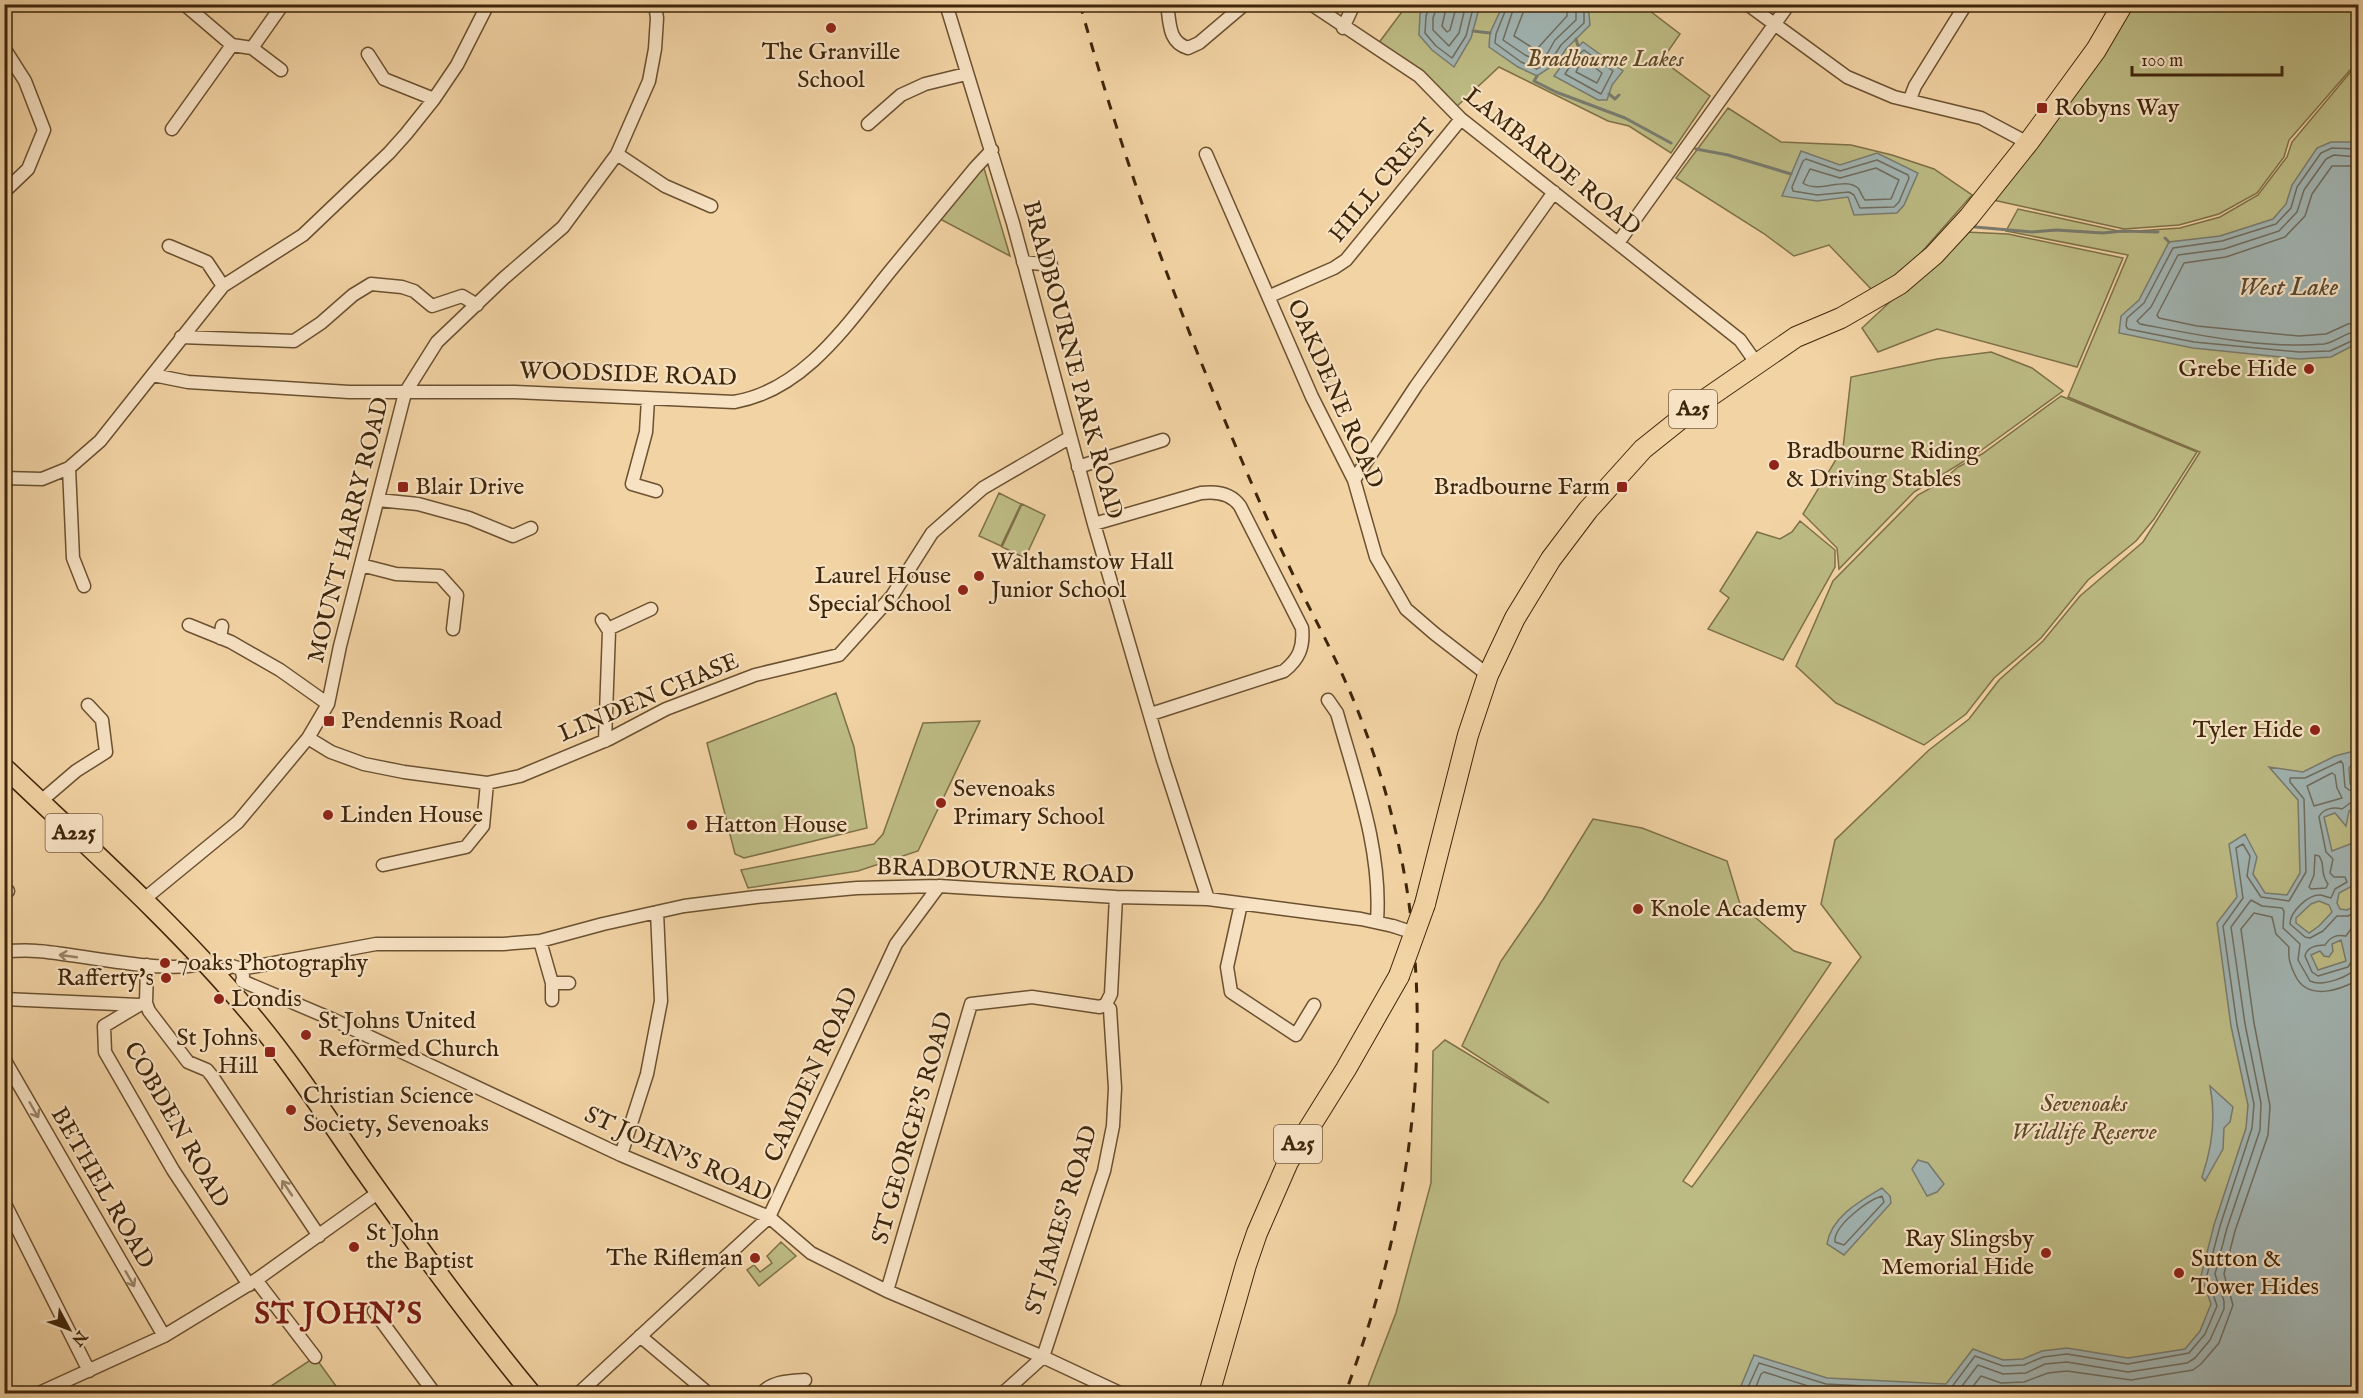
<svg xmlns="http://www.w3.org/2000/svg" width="2363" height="1398" viewBox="0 0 2363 1398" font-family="'IM FELL English',serif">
	<rect width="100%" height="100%" fill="#f2d3a4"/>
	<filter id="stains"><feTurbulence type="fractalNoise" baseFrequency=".00333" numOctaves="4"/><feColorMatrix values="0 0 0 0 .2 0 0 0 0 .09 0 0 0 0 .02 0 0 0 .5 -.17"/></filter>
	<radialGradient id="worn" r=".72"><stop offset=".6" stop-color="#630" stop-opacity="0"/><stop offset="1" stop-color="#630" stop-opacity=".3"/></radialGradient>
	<path fill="#bdbb84" stroke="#7e7047" stroke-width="1.5" d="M1407 5H1642L1680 34 1662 60 1710 96 1671 153 1629 126 1608 121 1499 67 1455 108 1378 44Z
		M2131 5H2358V61L2289 140 2284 157 2257 193 2219 214 2179 225 2124 229 1993 200Z
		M2358 63V1393L1365 1394 1396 1313 1431 1183 1433 1051 1445 1040 1549 1103 1462 1046 1501 961 1543 900 1593 819 1642 828 1727 861 1740 904 1794 951 1831 963 1683 1181 1692 1187 1861 957 1821 904 1835 840 1929 750 1969 719 1999 680 2043 641 2080 596 2143 542 2200 452 2068 397 2128 255 2006 231 2018 209 2123 232 2180 228 2220 217 2258 195 2287 157 2292 142Z
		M1728 108 1781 142 1851 145 1892 155 1934 169 1972 195 1897 280 1873 291 1829 245 1794 256 1763 233 1676 178Z
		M983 165 1010 256 940 219Z
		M1965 232 2008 234 2123 258 2077 367 1937 329 1878 352 1862 328Z
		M1991 352 2032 368 2063 391 1979 452 1914 492 1839 569 1837 548 1803 514 1843 448 1851 377 1937 359Z
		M2061 396 2197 452 2154 519 2136 541 2088 580 2041 638 1994 678 1966 714 1924 745 1836 703 1796 666 1833 581 1918 495 1938 484 1958 467 1982 454Z
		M999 493 1021 504 1001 546 979 536Z
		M1022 504 1045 515 1025 558 1002 547Z
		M1800 521 1835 550V567L1783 660 1708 629 1729 598 1720 591 1757 532 1780 539 1792 532Z
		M836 693 854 747 867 828 744 858 735 854 707 743Z
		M980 721 918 851 858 871 748 888 741 870 874 844 883 834 923 723Z
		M781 1242 796 1256 759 1286 747 1270 754 1265 760 1272 772 1263 767 1256Z
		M315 1357 341 1393 259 1394Z"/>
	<path fill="#a1b4b2" stroke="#797b6f" stroke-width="1.5" fill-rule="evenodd" d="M1426 4 1480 5 1471 38 1454 67 1432 50 1419 35 1420 14Z
		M1588 4 1590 25 1566 49 1557 63 1537 76 1518 67 1489 47 1490 33 1503 5Z
		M1583 42 1623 71 1612 85 1607 100H1598L1554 76 1570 54Z
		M2331 142H2358V343L2331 357 2299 359 2193 348 2119 333 2121 316 2139 300 2169 242 2220 236 2273 219 2286 204 2292 185 2317 148Z
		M1801 151 1840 165 1877 153 1918 173 1904 205 1897 213 1854 215 1848 197 1817 201 1782 196Z
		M2358 750V761L2353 763 2349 768 2350 784 2358 786V809L2357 806 2349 811 2346 826 2335 813 2324 817 2332 851 2358 841V865L2355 866V873L2358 875 2357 885 2358 892 2350 887 2339 893 2337 903 2340 909 2347 910 2358 904V934H2354V951L2358 954V1393H1738L1754 1355 1827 1378 1946 1384 1973 1349 2003 1360 2023 1359 2042 1351 2067 1348 2128 1358 2185 1349 2200 1331 2211 1304 2201 1276 2214 1225 2246 1128 2248 1105 2231 1026 2217 923 2237 897 2229 844 2245 834 2257 857 2253 874 2265 893 2287 895 2300 873 2298 800 2269 767 2303 772 2335 756ZM2319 901 2329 905 2332 912 2319 926 2309 933 2296 923V918L2311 904ZM2341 940 2346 961 2318 970 2311 955 2320 951 2324 956 2329 957 2333 951 2332 944Z
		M2210 1086 2233 1107 2230 1122 2224 1128 2223 1149 2205 1181 2202 1177C2212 1148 2216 1116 2210 1086Z
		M1918 1160 1928 1163 1944 1184 1937 1192 1927 1196 1912 1169Z
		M1882 1188 1890 1196 1891 1203 1844 1255 1827 1244C1831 1217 1860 1201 1882 1188Z"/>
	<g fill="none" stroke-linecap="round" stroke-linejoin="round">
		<path stroke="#706d5e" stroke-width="1.5" d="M1430 4 1426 16 1425 33 1436 46 1452 58 1466 36 1474 4
			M1438 4 1433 18V30L1449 46 1459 33 1466 4
			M1447 4 1442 26 1447 32 1450 30 1457 4
			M1508 4 1496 34 1495 43 1521 62 1537 69 1552 59 1561 45 1584 23V4
			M1515 4 1503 40 1525 55 1536 60 1547 54 1555 40 1576 20V4
			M1524 4 1523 13 1514 36 1536 50 1567 16V4
			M1584 50 1613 71 1601 94 1565 74 1575 58Z
			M1585 60 1602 73 1597 83 1576 72 1580 63Z
			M2358 149 2332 148 2321 153 2297 187 2291 208 2276 224 2222 241 2173 248 2144 303 2127 318 2126 326 2128 329 2194 342 2299 352 2330 351 2358 338
			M2358 157 2334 155 2326 159 2304 190 2297 212 2279 231 2224 249 2178 255 2151 307 2137 321 2140 324C2199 335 2263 349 2324 344 2336 342 2346 332 2358 331
			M1806 159 1840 171 1877 160 1908 175 1909 178 1899 202 1894 207 1860 208 1854 195 1849 192 1817 195 1793 191 1792 187 1803 161Z
			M2358 166H2332L2312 194 2305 216 2285 237 2226 257 2184 263 2157 315 2159 318 2197 326 2299 336 2326 334 2348 324 2358 322
			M1876 168 1899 180 1891 199 1865 200C1862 197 1861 192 1858 188 1845 176 1818 194 1803 183L1810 169 1840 178Z
			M2332 773 2335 775 2337 788 2342 798 2314 806 2307 786Z
			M2358 800 2353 801 2342 809C2334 807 2323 808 2319 817L2326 852 2333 859 2330 873 2334 877H2345L2347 882 2335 889 2331 898C2327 897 2324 896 2321 895 2308 894 2290 912 2290 924L2305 937 2310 938 2323 931 2337 916H2348L2358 911
			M2315 855 2319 856C2326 865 2319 872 2328 884L2326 888 2311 889 2309 887 2314 875Z
			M2358 928 2351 929 2346 936C2336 934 2330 937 2325 945 2317 945 2307 947 2305 956L2312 972 2318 976 2348 967 2353 959H2358
			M1882 1196 1884 1202 1844 1245 1835 1242C1833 1226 1868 1200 1882 1196Z
			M1745 1394 1759 1363 1826 1384 1945 1390 1951 1388 1975 1356 2003 1366 2024 1365 2043 1357 2067 1354 2128 1364 2189 1353 2205 1334 2217 1306 2207 1275 2220 1226 2252 1128 2254 1104 2237 1025 2223 926 2243 898 2236 848 2243 844 2250 856 2247 876 2261 897 2289 901 2306 872 2304 799 2290 782V778H2305L2341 761 2343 764 2345 787 2349 790 2358 791
			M1753 1394 1761 1374 1764 1372 1824 1391 1862 1394
			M1956 1394 1978 1365 2003 1374 2026 1373 2045 1364 2067 1362 2128 1372 2187 1363 2195 1358 2210 1340 2224 1309V1301L2215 1274 2227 1228 2260 1130 2261 1103 2245 1024 2231 927 2251 900 2262 906 2282 908 2284 911 2283 928 2300 944 2298 960 2310 981C2323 987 2350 977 2358 966
			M1967 1394 1981 1376 2001 1383 2024 1382 2048 1373 2067 1371 2131 1380 2193 1370 2201 1364 2219 1343 2233 1305 2224 1274 2235 1231 2268 1135 2270 1106 2254 1023 2241 929 2254 913 2272 917 2276 934 2289 947C2288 958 2290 965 2295 975 2307 1001 2338 991 2358 980"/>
		<path stroke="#797b6f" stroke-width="3" d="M1473 31 1490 33
			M1576 39 1578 46
			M1537 76 1534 81 1556 92 1625 118 1671 143
			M1609 94 1615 99 1619 95
			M1696 149 1728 155 1791 174
			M1975 227 2032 232 2056 230 2103 233 2123 231 2158 232
			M2165 238 2169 242"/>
		<defs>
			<path id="minor" d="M184 4 232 45 252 48 281 70
				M946 4 1013 223 1094 524 1163 760 1208 899
				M1167 4C1170 23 1168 42 1188 48L1199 43 1245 4
				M1311 4 1419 76 1461 119 1740 340 1757 364
				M1747 4 1847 77 1894 97 1981 118 2028 143
				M1343 28 1354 4
				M4 48 25 81 44 130 28 169 4 192
				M252 48 283 4
				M368 54 384 79 434 99
				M1910 99 1915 86 1966 4
				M868 124 901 95 925 84 966 74
				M172 129 232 45
				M617 154 665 186 711 206
				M1206 154 1312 397 1354 480 1376 557 1406 609 1435 634 1488 675
				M1618 243 1789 4
				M169 246 207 262 223 286
				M1023 262 1051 265
				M1270 296 1334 268 1346 260 1461 119
				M181 337 294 341 321 323 353 295 371 284 402 287 414 291 432 306 462 296 477 305
				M153 375 188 382 349 392H515L734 402C805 390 848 323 891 270 919 236 947 202 975 168L992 150
				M648 399 646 432 632 484 656 491
				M1078 467 1163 440
				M69 468 73 558 84 586
				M4 478 42 479 69 468 100 441 223 286 303 235 389 153 406 134 434 99 457 65 488 4
				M1354 480 1416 386 1554 192
				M378 500 418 504 469 518 513 536 531 528
				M1094 524 1201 493C1217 491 1231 493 1240 506L1302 628C1304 647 1299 659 1284 671L1151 714
				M361 565 396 574 440 576 457 595 453 629
				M602 620 609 631 605 741
				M189 625 231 642 280 670 328 704
				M608 629 651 609
				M220 638 222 626
				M1328 700 1337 713C1356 781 1382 850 1377 921
				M308 738 331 752 364 764 404 772 487 783 520 776 609 739 666 709 755 675 839 655 892 596 932 533 983 488 1069 438
				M41 801 76 771 106 752 102 720 88 705
				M383 865 466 847 483 826 487 783
				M4 891H8
				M143 900 238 822 308 738 328 704 340 646 405 393 437 342 504 278 563 227 617 154 649 81 655 49 657 18 655 4
				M1241 904 1227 967 1231 992 1296 1035 1314 1005
				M540 941 552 983V1000
				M4 951C15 951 26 950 37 951 74 953 175 977 204 962
				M147 965 146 1003 139 1005 104 1026 105 1052 173 1170 249 1285
				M241 969 376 944H503L540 941 603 924 684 906 756 897 857 888 939 886 1116 897 1208 899 1361 919 1393 926
				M216 974 232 966 241 969 243 976
				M242 981 334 1020 621 1155 769 1217 811 1253 887 1291 1043 1357 1122 1394
				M552 983H569
				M4 999 139 1005
				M146 1003 149 1011 188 1062 207 1070 212 1076 319 1236
				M4 1059 164 1336
				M621 1155 647 1074 661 1001 657 912
				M4 1202 89 1371
				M256 1280 315 1357
				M887 1291 971 1004 1032 997 1100 1007 1106 1004 1111 994 1116 897
				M374 1311 435 1394
				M640 1336 709 1394
				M37 1394 164 1336 256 1280 379 1192
				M578 1394 769 1217 896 944 939 886
				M761 1394C772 1381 789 1381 805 1380
				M1002 1394 1043 1357 1104 1171 1113 1126 1115 1088 1110 1009 1106 1004"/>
			<path id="primary" d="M4 767C87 846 174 923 248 1011 289 1059 324 1113 360 1165 415 1243 471 1320 532 1394"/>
			<path id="trunk" d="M1425 904 1468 735 1488 675 1515 618 1551 559 1588 510 1643 449 1703 401 1796 337 1841 318 1900 284 1934 255 1969 217 2028 143 2096 50 2123 4
				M1209 1394 1246 1265 1257 1233 1288 1162 1346 1069 1399 976"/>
		</defs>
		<use href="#minor" stroke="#6b5130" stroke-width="15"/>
		<use href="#primary" stroke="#3e260a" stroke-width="21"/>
		<use href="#trunk" stroke="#3e260a" stroke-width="22"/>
		<use href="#minor" stroke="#f7e2c4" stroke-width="12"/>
		<use href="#primary" stroke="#f2d3a4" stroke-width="18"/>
		<use href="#trunk" stroke="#f2d3a4" stroke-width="20"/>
		<path stroke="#3e260a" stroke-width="3" stroke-dasharray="10 10" stroke-linecap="butt" d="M1080 4C1123 160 1178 312 1242 461 1262 508 1283 555 1306 601 1327 642 1348 683 1364 727 1447 948 1427 1176 1345 1394"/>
		<defs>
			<path id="minor-bridge" d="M1393 926 1414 933"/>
			<path id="trunk-bridge" d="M1399 976 1425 904"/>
		</defs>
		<use href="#minor-bridge" stroke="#6b5130" stroke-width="15" stroke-linecap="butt"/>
		<use href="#trunk-bridge" stroke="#3e260a" stroke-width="22" stroke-linecap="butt"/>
		<use href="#minor-bridge" stroke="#f7e2c4" stroke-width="12"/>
		<use href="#trunk-bridge" stroke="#f2d3a4" stroke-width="20"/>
	</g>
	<defs><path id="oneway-shaft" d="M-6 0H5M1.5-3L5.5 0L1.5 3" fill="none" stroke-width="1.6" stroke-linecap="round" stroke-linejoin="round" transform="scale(1.5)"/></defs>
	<g stroke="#9a8467">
		<use href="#oneway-shaft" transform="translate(68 956) rotate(-172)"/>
		<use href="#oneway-shaft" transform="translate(34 1110) rotate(60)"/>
		<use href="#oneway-shaft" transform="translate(287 1188) rotate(-124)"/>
		<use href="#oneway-shaft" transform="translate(130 1279) rotate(60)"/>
	</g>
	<g fill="#8f2418" stroke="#f7e2c4" stroke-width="2">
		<circle cx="831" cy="28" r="6"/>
		<rect x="2036" y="102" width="12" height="12" rx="3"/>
		<circle cx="2309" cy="369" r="6"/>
		<circle cx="1774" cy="465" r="6"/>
		<rect x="397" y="481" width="12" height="12" rx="3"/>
		<rect x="1616" y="481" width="12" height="12" rx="3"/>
		<circle cx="979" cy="576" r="6"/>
		<circle cx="963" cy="590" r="6"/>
		<rect x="323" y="715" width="12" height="12" rx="3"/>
		<circle cx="2315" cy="730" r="6"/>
		<circle cx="941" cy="803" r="6"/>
		<circle cx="328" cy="815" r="6"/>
		<circle cx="692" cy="825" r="6"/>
		<circle cx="1638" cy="909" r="6"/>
		<circle cx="165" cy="963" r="6"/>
		<circle cx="166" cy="978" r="6"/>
		<circle cx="219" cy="999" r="6"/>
		<circle cx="306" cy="1035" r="6"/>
		<rect x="264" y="1046" width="12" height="12" rx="3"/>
		<circle cx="291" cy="1110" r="6"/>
		<circle cx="354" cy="1247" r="6"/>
		<circle cx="2046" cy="1253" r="6"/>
		<circle cx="755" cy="1258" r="6"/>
		<circle cx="2179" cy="1273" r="6"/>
	</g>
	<g text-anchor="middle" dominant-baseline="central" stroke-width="4.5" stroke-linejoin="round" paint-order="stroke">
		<g fill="#f7e2c4" stroke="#765e42" stroke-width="1.5">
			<rect x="1669" y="390" width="48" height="38" rx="4.5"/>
			<rect x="45.5" y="814" width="57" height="38" rx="4.5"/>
			<rect x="1274" y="1125" width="48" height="38" rx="4.5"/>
		</g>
		<g font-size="22" font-weight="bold" fill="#3e260a">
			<text x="1693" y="409">A25</text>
			<text x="74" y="833">A225</text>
			<text x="1298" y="1144">A25</text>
		</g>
		<g font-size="24" fill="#3e260a" stroke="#f7e2c4" text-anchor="start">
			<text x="831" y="52" text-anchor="middle">The Granville<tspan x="831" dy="28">School</tspan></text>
			<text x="2054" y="108">Robyns Way</text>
			<text x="2297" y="369" text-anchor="end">Grebe Hide</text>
			<text x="1786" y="451">Bradbourne Riding<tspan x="1786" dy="28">&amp; Driving Stables</tspan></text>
			<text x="415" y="487">Blair Drive</text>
			<text x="1610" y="487" text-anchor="end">Bradbourne Farm</text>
			<text x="991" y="562">Walthamstow Hall<tspan x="991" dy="28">Junior School</tspan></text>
			<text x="951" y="576" text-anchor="end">Laurel House<tspan x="951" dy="28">Special School</tspan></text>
			<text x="341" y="721">Pendennis Road</text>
			<text x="2303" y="730" text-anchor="end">Tyler Hide</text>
			<text x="953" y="789">Sevenoaks<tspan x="953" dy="28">Primary School</tspan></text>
			<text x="340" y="815">Linden House</text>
			<text x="704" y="825">Hatton House</text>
			<text x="1650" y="909">Knole Academy</text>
			<text x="177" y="963">7oaks Photography</text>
			<text x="154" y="978" text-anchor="end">Rafferty's</text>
			<text x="231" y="999">Londis</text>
			<text x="318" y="1021">St Johns United<tspan x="318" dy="28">Reformed Church</tspan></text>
			<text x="258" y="1038" text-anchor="end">St Johns<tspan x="258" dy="28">Hill</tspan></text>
			<text x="303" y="1096">Christian Science<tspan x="303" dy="28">Society, Sevenoaks</tspan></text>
			<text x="366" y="1233">St John<tspan x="366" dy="28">the Baptist</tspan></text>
			<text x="2034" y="1239" text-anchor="end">Ray Slingsby<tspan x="2034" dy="28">Memorial Hide</tspan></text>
			<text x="743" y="1258" text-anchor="end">The Rifleman</text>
			<text x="2191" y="1259">Sutton &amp;<tspan x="2191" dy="28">Tower Hides</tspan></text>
		</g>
		<g font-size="24" font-style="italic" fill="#5e4b28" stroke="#f7e2c4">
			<text x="1605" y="59">Bradbourne Lakes</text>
			<text x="2084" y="1104">Sevenoaks<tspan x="2084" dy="28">Wildlife Reserve</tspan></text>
		</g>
		<g font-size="24" fill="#3e260a" stroke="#f7e2c4">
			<text transform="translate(1552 162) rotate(39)">LAMBARDE ROAD</text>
			<text transform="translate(1383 181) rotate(-50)">HILL CREST</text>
			<text transform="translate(1072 360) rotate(75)">BRADBOURNE PARK ROAD</text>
			<text transform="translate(628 375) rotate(2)">WOODSIDE ROAD</text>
			<text transform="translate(1335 394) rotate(66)">OAKDENE ROAD</text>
			<text transform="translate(349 530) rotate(-76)">MOUNT HARRY ROAD</text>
			<text transform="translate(649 698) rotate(-23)">LINDEN CHASE</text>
			<text transform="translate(1005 872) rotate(2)">BRADBOURNE ROAD</text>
			<text transform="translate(812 1075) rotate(-65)">CAMDEN ROAD</text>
			<text transform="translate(176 1125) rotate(60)">COBDEN ROAD</text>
			<text transform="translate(913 1128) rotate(-74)">ST GEORGE'S ROAD</text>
			<text transform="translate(678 1155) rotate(24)">ST JOHN'S ROAD</text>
			<text transform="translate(102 1188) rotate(60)">BETHEL ROAD</text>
			<text transform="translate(1062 1220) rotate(-73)">ST JAMES' ROAD</text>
		</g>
		<g font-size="26" font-style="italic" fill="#574a34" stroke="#f7e2c4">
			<text x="2288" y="287">West Lake</text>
		</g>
		<g font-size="30" font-weight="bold" letter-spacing="1.5" fill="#7a1f14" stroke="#f7e2c4">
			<text x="339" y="1315">ST JOHN'S</text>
		</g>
	</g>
	<rect width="2363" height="1398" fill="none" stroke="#f2d3a4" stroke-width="24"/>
	<rect x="6" y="6" width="2351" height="1386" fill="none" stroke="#3e260a" stroke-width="3"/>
	<rect x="12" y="12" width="2339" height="1374" fill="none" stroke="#3e260a" stroke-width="1.5"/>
	<g transform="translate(69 1329) rotate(131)" stroke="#f7e2c4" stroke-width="4.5" paint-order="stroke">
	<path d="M0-4.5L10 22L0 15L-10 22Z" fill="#3e260a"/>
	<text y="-9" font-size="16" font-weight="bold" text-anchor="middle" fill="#3e260a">N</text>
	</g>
	<path d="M2132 66v9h150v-9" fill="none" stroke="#3e260a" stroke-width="3"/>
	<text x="2141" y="66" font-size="18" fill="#3e260a" stroke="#f7e2c4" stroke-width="4.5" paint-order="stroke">100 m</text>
	<rect width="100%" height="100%" filter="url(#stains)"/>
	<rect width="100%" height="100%" fill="url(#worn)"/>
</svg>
